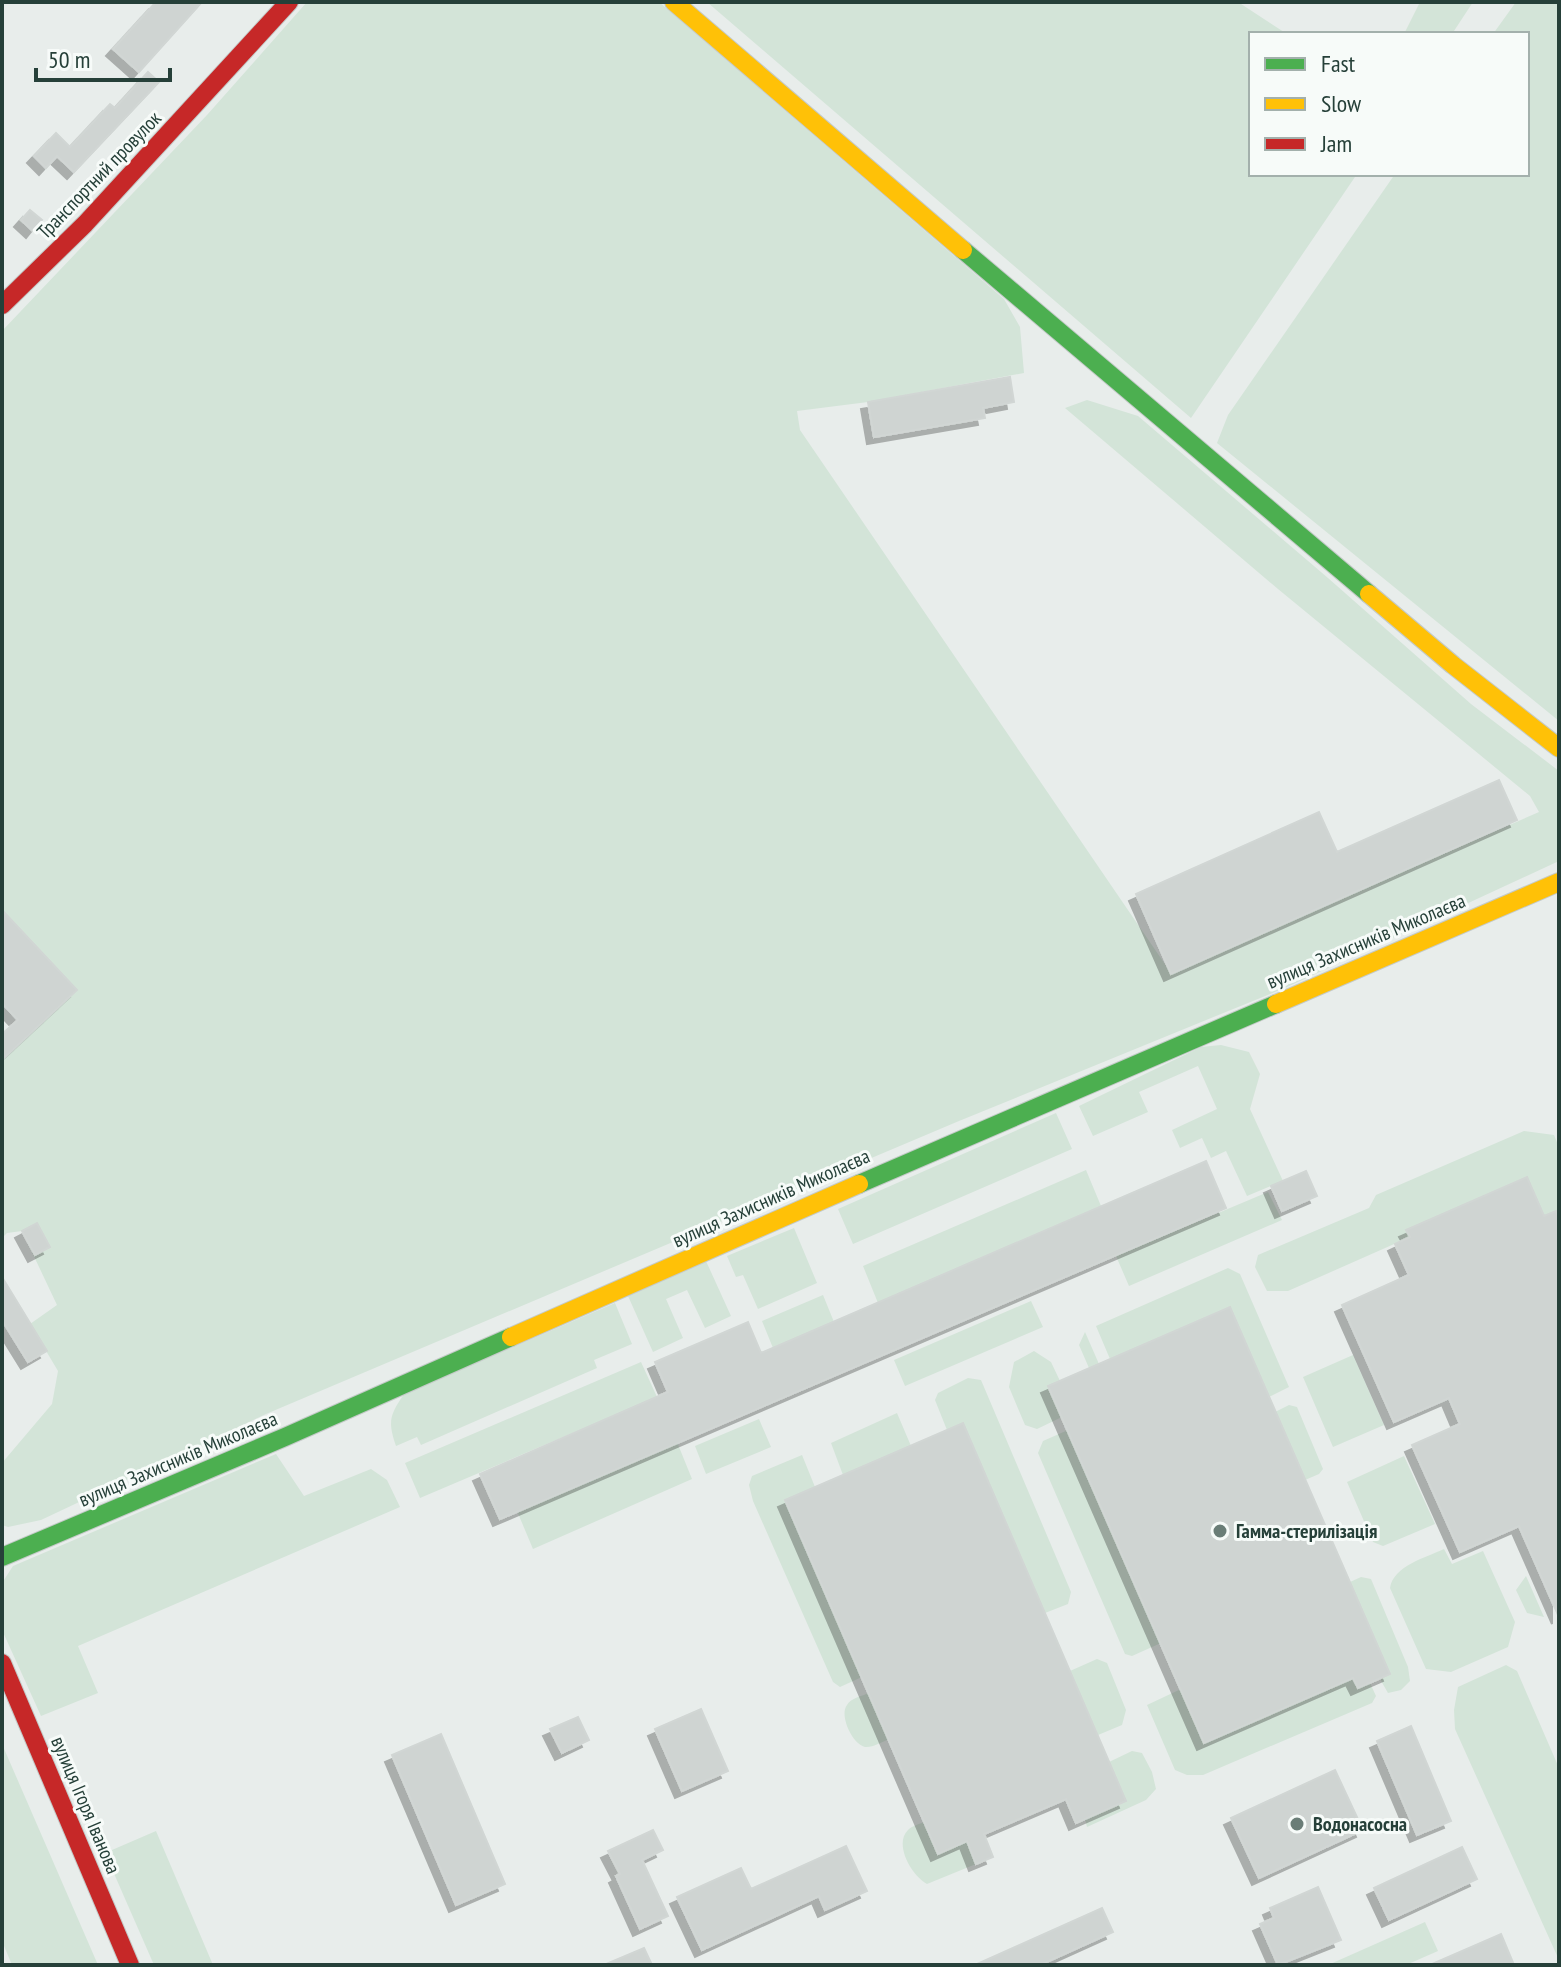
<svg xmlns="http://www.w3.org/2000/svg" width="1561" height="1967" viewBox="0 0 1561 1967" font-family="'PT Sans Narrow',sans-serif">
	<defs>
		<filter id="shadow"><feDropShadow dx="-7" dy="7" stdDeviation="0" flood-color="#0004"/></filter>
	</defs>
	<rect width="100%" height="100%" fill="#e8edeb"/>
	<path fill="#d3e4d8" d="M307 2H659L1004 299 1020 327 1024 373 868 402 797 411 800 430 1171 973 1539 812 1530 796 1278 589 1065 408 1087 400 1138 416 1328 578 1471 704 1559 771V861L1287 987 959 1121 266 1414 41 1520 8 1527 2 1525V1463L52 1404 58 1371 30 1324 57 1305 22 1231 7 1233 2 1238V1060L76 990 2 910V331L207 115Z
		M707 2H1238L1287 34H1251V174H1357L1191 418Z
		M1420 2H1473L1452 34H1404Z
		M1516 2H1559V721L1217 443 1228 415 1395 174H1527V34H1493Z
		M1221 1045 1249 1052 1260 1074 1250 1109 1283 1181 1247 1196 1226 1151 1211 1158 1202 1138 1180 1148 1172 1130 1217 1109 1198 1066 1139 1092 1148 1112 1093 1136 1079 1106 1201 1047Z
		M1056 1113 1072 1149 853 1244 838 1209Z
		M1524 1131 1554 1135 1559 1147V1210L1544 1217 1526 1177 1407 1230 1410 1237 1288 1291H1267L1255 1267 1258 1255 1369 1208 1376 1195Z
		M1086 1170 1101 1206 878 1303 863 1266Z
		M1268 1192 1282 1220 1129 1286 1116 1256Z
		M794 1228 817 1283 758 1309 743 1275 736 1277 727 1256Z
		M706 1261 731 1316 705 1328 687 1290 666 1299 683 1338 653 1352 628 1296Z
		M1228 1268 1240 1274 1289 1387 1269 1397 1229 1307 1110 1359 1096 1326Z
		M823 1295 834 1322 773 1348 762 1321Z
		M1031 1301 1043 1327 905 1386 894 1360Z
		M615 1303 632 1344 594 1360 597 1368 421 1445 417 1437 396 1446C388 1422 389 1416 404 1394Z
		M1085 1332 1099 1364 1089 1368 1079 1345Z
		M1034 1351 1051 1362 1060 1381 1049 1386 1062 1417 1037 1429 1025 1425 1009 1387 1014 1362Z
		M1353 1355 1384 1425 1333 1447 1303 1377Z
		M641 1362 657 1397 420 1498 405 1463Z
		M968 1378 981 1380 1071 1592 1068 1604 1045 1613 963 1424 947 1430 935 1400 938 1393Z
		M1289 1405 1297 1407 1323 1469 1319 1474 1305 1480 1275 1412Z
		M897 1413 911 1446 843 1475 831 1443Z
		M759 1419 771 1447 706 1474 695 1446Z
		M1068 1430 1161 1643 1132 1656 1125 1654 1038 1453 1043 1441Z
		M677 1442 692 1479 533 1549 517 1511Z
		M276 1454 304 1496 371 1469 387 1480 400 1507 78 1646 98 1693 41 1716 2 1630V1583L13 1566Z
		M802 1455 815 1487 786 1500 862 1677 840 1687 833 1682 753 1501 749 1485 752 1476Z
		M1404 1456 1435 1524 1383 1546 1373 1542 1347 1482Z
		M1444 1549 1452 1564 1483 1551 1515 1622 1508 1647 1451 1672 1426 1669 1390 1588C1393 1566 1427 1557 1444 1549Z
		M1526 1576 1544 1617 1527 1613 1516 1590Z
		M1361 1577 1371 1579 1408 1667 1410 1681 1401 1690 1388 1693 1380 1679 1390 1674 1350 1582Z
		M1097 1659 1107 1663 1126 1710 1122 1725 1098 1735 1070 1671Z
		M1506 1665 1517 1671 1559 1768V1960L1455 1729 1454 1710 1458 1687Z
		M1353 1678 1358 1688 1370 1683 1376 1696 1372 1703 1203 1775H1187L1175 1770 1147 1705 1181 1689 1205 1743Z
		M869 1693 889 1739C882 1742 872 1748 865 1747 852 1744 839 1715 847 1705 851 1698 862 1696 869 1693Z
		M2 1744 98 1965H12L2 1941Z
		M1132 1751 1142 1753 1152 1772 1156 1789 1146 1800 1087 1827 1085 1819 1126 1801 1109 1762Z
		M925 1822 938 1853 967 1841 976 1864 927 1884C913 1877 893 1845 908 1830 912 1826 919 1824 925 1822Z
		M156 1831 213 1965H154L105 1853Z
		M1425 1922 1438 1951 1406 1965H1328Z"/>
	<path fill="#cfd4d2" stroke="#d1d6d4" stroke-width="2" filter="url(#shadow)" d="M156 2H202L139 72 113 49Z
		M148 72 159 82 74 172 57 156 46 168 34 156 56 133 70 147 110 104 115 108Z
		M30 210 42 220 33 231 21 220Z
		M1010 377 1014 402 983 408 985 418 874 437 868 402Z
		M1499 780 1517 820 1171 974 1136 894 1319 812 1337 852Z
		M2 910 77 990 2 1060V1034L18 1020 2 1003Z
		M1206 1161 1226 1208 500 1519 480 1474 668 1392 655 1362 748 1322 761 1353Z
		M1306 1171 1317 1196 1282 1211 1271 1186Z
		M1527 1177 1544 1216 1556 1211 1559 1219V1617L1519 1526 1460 1552 1412 1445 1460 1424 1449 1398 1394 1422 1342 1305 1409 1275 1395 1244 1410 1237 1406 1230Z
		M37 1223 50 1247 35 1255 22 1231Z
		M2 1277 47 1351 28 1362 2 1320Z
		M1230 1307 1390 1674 1358 1688 1353 1678 1204 1743 1048 1386Z
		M963 1423 1126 1801 1076 1823 1066 1799 984 1834 993 1857 976 1864 967 1841 938 1854 785 1500Z
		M701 1709 728 1771 682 1791 655 1729Z
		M578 1717 589 1740 562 1753 550 1729Z
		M1411 1726 1451 1821 1417 1835 1377 1741Z
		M441 1734 505 1884 456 1905 392 1755Z
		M1335 1770 1363 1830 1259 1878 1231 1818Z
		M653 1830 663 1850 642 1860 668 1916 640 1929 616 1876 620 1874 608 1851Z
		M846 1846 867 1891 825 1910 819 1896 702 1950 677 1897 741 1868 751 1889Z
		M1462 1847 1477 1879 1389 1920 1374 1888Z
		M1318 1887 1341 1940 1278 1965 1260 1924 1274 1918 1270 1908Z
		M1102 1908 1113 1932 1040 1965H975Z
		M1501 1934 1514 1965H1430Z
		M644 1948 652 1965H604Z"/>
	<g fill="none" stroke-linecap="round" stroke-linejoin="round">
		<defs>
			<path id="fast" d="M963 250 1369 594
				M859 1184 1276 1004
				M2 1557 285 1437 511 1337"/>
			<path id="slow" d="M674 2 963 250
				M1369 594 1453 665 1559 748
				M1276 1004 1559 882
				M511 1337 859 1184"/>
			<path id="jam" d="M2 305 85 224 289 2
				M2 1663 130 1965"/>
		</defs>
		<use href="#fast" stroke="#c4cac8" stroke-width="20"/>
		<use href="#slow" stroke="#c4cac8" stroke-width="20"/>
		<use href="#jam" stroke="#c4cac8" stroke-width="20"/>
		<use href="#fast" stroke="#4caf50" stroke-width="18"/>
		<use href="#slow" stroke="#ffc107" stroke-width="18"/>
		<use href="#jam" stroke="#c62828" stroke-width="18"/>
	</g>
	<g fill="#6a7d77" stroke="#f7fbf9" stroke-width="3">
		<circle cx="1220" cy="1531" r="8"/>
		<circle cx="1297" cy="1824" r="8"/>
	</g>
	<g text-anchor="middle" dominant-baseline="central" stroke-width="6" stroke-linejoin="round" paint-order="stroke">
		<g font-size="20" fill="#264039" stroke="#f7fbf9">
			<text transform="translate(99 175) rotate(-46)">Транспортний провулок</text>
			<text transform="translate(1366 941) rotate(-23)">вулиця Захисників Миколаєва</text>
			<text transform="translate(771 1198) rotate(-24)">вулиця Захисників Миколаєва</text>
			<text transform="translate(178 1459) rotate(-23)">вулиця Захисників Миколаєва</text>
			<text transform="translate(86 1805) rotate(67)">вулиця Ігоря Іванова</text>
		</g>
		<g font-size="20" font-weight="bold" fill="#264039" stroke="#f7fbf9" text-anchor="start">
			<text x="1236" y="1531">Гамма-стерилізація</text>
			<text x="1313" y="1824">Водонасосна</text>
		</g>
	</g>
	<rect width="1561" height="1967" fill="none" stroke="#264039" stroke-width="8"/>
	<rect x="1249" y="32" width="280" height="144" fill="#f7fbf9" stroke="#a3b0ac" stroke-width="2"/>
	<rect x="1265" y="58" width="40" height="12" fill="#4caf50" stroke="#a3b0ac" stroke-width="2"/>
	<text x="1321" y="72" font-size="24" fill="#264039">Fast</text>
	<rect x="1265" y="98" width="40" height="12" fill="#ffc107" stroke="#a3b0ac" stroke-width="2"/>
	<text x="1321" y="112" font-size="24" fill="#264039">Slow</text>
	<rect x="1265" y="138" width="40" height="12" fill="#c62828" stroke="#a3b0ac" stroke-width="2"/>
	<text x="1321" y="152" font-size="24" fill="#264039">Jam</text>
	<path d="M36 68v12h134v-12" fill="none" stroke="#264039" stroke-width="4"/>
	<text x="48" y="68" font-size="24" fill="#264039" stroke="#f7fbf9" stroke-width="6" paint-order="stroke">50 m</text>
</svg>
